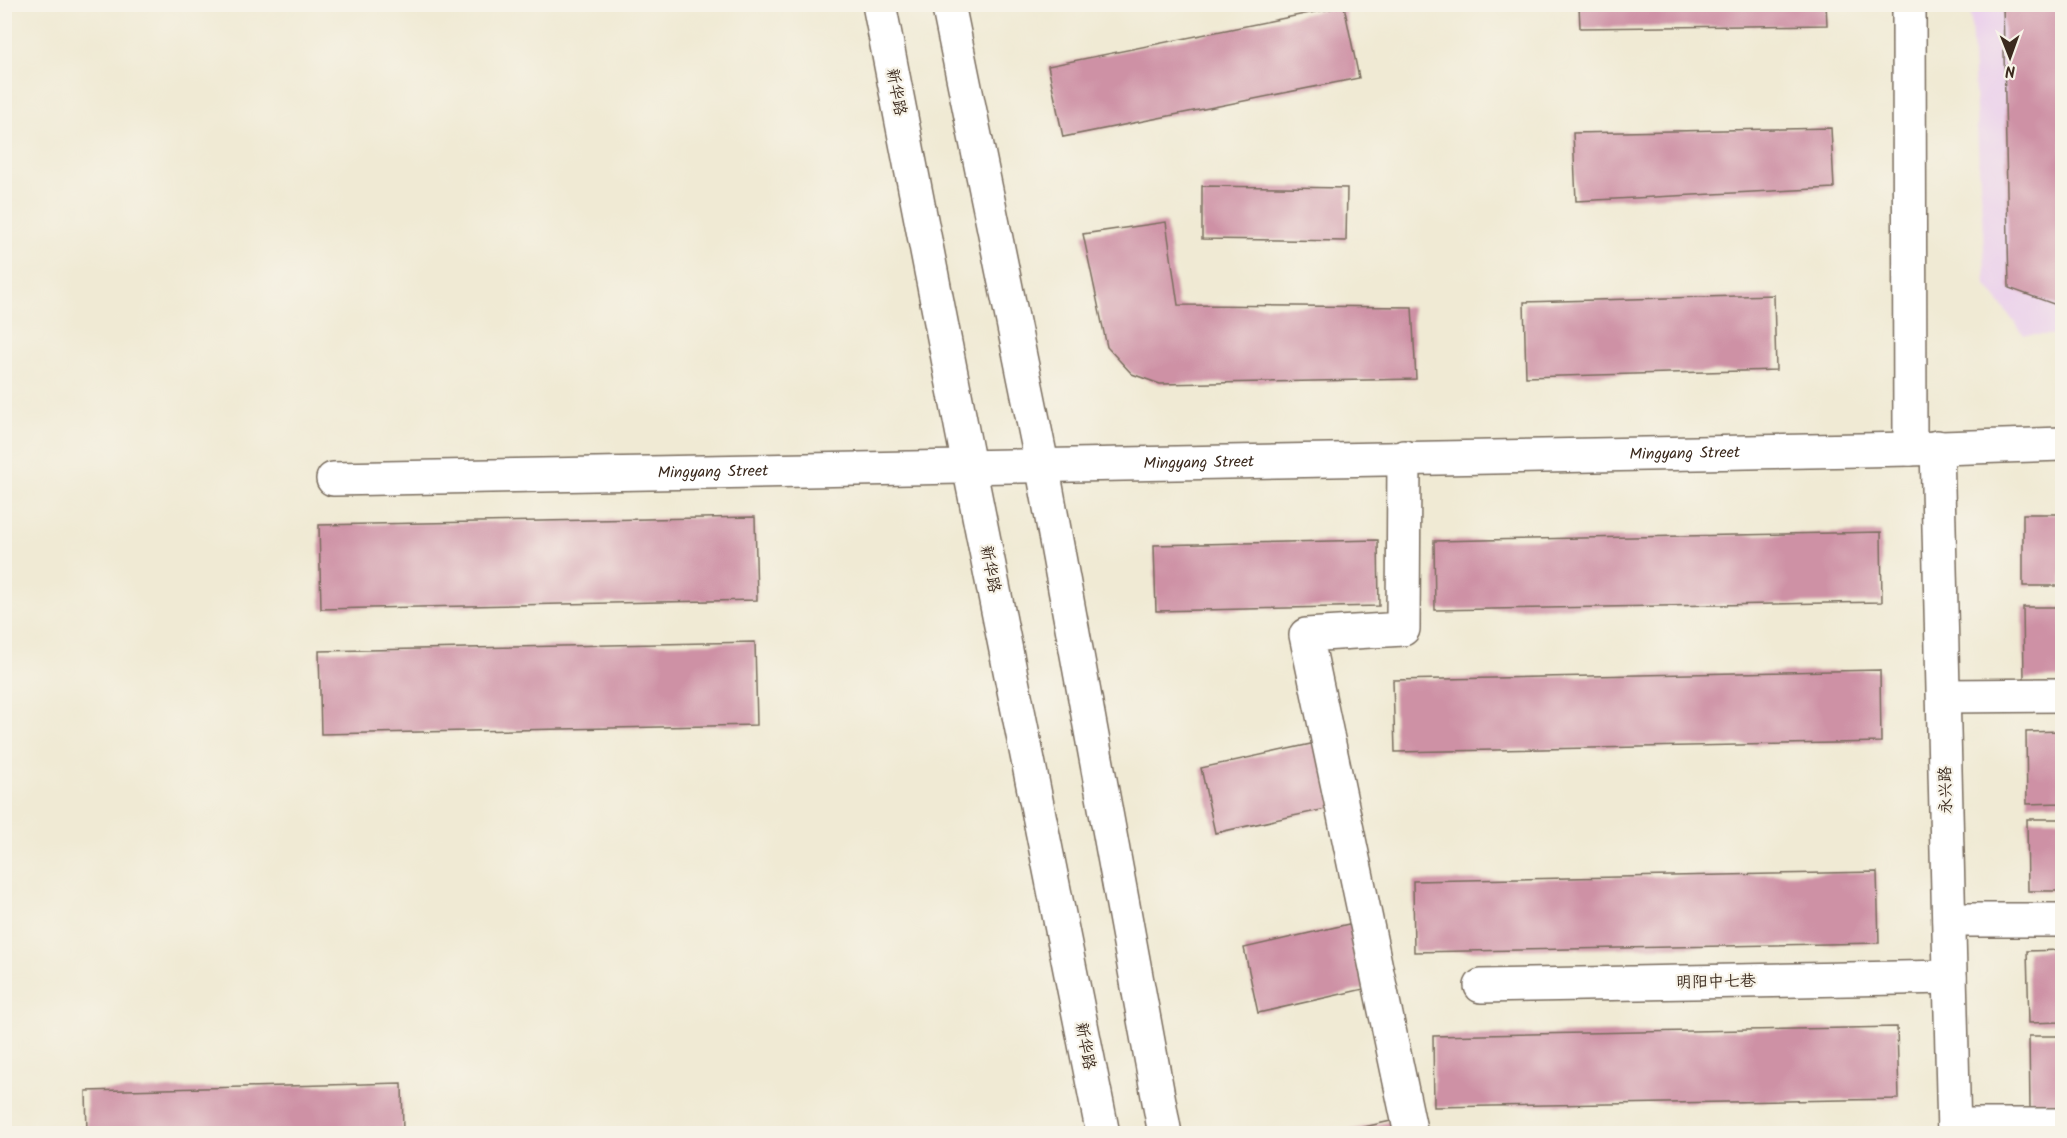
<svg xmlns="http://www.w3.org/2000/svg" width="2067" height="1138" viewBox="0 0 2067 1138" font-family="Kalam,'LXGW WenKai TC',sans-serif">
	<rect width="100%" height="100%" fill="#f7f3e8"/>
	<filter id="ink" filterUnits="userSpaceOnUse"><feTurbulence type="fractalNoise" baseFrequency=".0167" numOctaves="2"/><feDisplacementMap in="SourceGraphic" scale="12" xChannelSelector="R" yChannelSelector="G"/><feConvolveMatrix kernelMatrix="1 2 1 2 8 2 1 2 1" color-interpolation-filters="sRGB"/></filter>
	<filter id="wash" filterUnits="userSpaceOnUse"><feTurbulence type="fractalNoise" baseFrequency=".008" numOctaves="4" result="noise"/><feDisplacementMap in="SourceGraphic" scale="24" xChannelSelector="R" yChannelSelector="G"/><feGaussianBlur stdDeviation="1.35" result="paint"/><feColorMatrix in="noise" values="0 0 0 0 0 0 0 0 0 0 0 0 0 0 0 0 0 1.4 0 .05"/><feComposite in="paint" operator="in"/></filter>
	<g filter="url(#wash)">
		<rect width="100%" height="100%" fill="#f0ead4"/>
		<path fill="#ebd1eb" d="M1970 5H2062V335H2024L1986 285Z"/>
		<g id="blocks">
			<path fill="#ce91a5" d="M1579 4H1826L1827 25 1580 28Z
				M2003 4H2062V307L2009 288Z
				M1344 6 1359 78 1063 137 1048 66Z
				M1831 128 1834 188 1576 201 1573 133Z
				M1202 186 1347 188 1346 241 1202 239Z
				M1166 222 1178 305 1412 307 1416 379 1160 384 1132 374 1107 347 1083 234Z
				M1774 295 1776 370 1526 377 1524 302Z
				M2023 514H2062V586H2023Z
				M755 517 757 600 321 609 319 525Z
				M1881 532 1882 602 1435 610 1434 541Z
				M1378 540 1379 606 1156 611 1154 545Z
				M2023 607H2062V678L2024 679Z
				M755 642 757 725 321 734 319 651Z
				M1880 670 1881 742 1395 752 1393 680Z
				M2062 731V803L2027 804 2026 732Z
				M1320 742 1335 807 1215 833 1201 768Z
				M2027 819H2062V891H2028Z
				M1877 872 1879 943 1414 952 1413 881Z
				M1362 921 1377 986 1258 1013 1244 948Z
				M2062 950V1022L2029 1023 2027 951Z
				M1897 1027 1899 1099 1434 1107 1433 1036Z
				M2029 1036H2062V1108H2030Z
				M402 1083 403 1134H87L86 1091Z
				M1400 1119 1404 1134H1337V1133Z"/>
		</g>
	</g>
	<g filter="url(#ink)">
		<use href="#blocks" fill-opacity="0" stroke="#7a6d5e" stroke-width="1.5"/>
		<g fill="none" stroke-linecap="round" stroke-linejoin="round">
			<defs>
				<g id="minor">
					<path d="M879 4 969 466 1103 1134"/>
					<path d="M948 4 1042 464 1165 1134"/>
					<path d="M1909 4 1910 449"/>
					<path d="M1937 447 1954 1134"/>
					<path d="M1404 457 1403 629 1306 635 1411 1134"/>
					<path id="s1" d="M333 479 1910 449 2062 444"/>
					<path d="M1944 696 2062 695"/>
					<path d="M1949 920H2062"/>
					<path d="M1481 986 1950 977"/>
					<path d="M1954 1125H2062"/>
				</g>
			</defs>
			<use href="#minor" stroke="#7a6d5e" stroke-width="36"/>
			<use href="#minor" stroke="#fff" stroke-width="33"/>
		</g>
	</g>
	<g text-anchor="middle" dominant-baseline="central" stroke-width="4.5" stroke-linejoin="round" paint-order="stroke">
		<g font-size="16" fill="#3b2a1e" stroke="#f7f3e8">
			<text transform="translate(896 92) rotate(79)">新华路</text>
			<text stroke="none"><textPath href="#s1" startOffset="1352">Mingyang Street</textPath></text>
			<text stroke="none"><textPath href="#s1" startOffset="866">Mingyang Street</textPath></text>
			<text stroke="none"><textPath href="#s1" startOffset="380">Mingyang Street</textPath></text>
			<text transform="translate(990 569) rotate(79)">新华路</text>
			<text transform="translate(1946 790) rotate(-91)">永兴路</text>
			<text transform="translate(1716 982) rotate(-1)">明阳中七巷</text>
			<text transform="translate(1085 1046) rotate(79)">新华路</text>
		</g>
	</g>
	<rect width="2067" height="1138" fill="none" stroke="#f7f3e8" stroke-width="24"/>
	<g transform="translate(2010 57) rotate(179)" stroke="#f7f3e8" stroke-width="4.5" paint-order="stroke">
	<path d="M0-4.5L10 22L0 15L-10 22Z" fill="#3b2a1e"/>
	<text y="-9" font-size="16" font-weight="bold" text-anchor="middle" fill="#3b2a1e">N</text>
	</g>
</svg>
